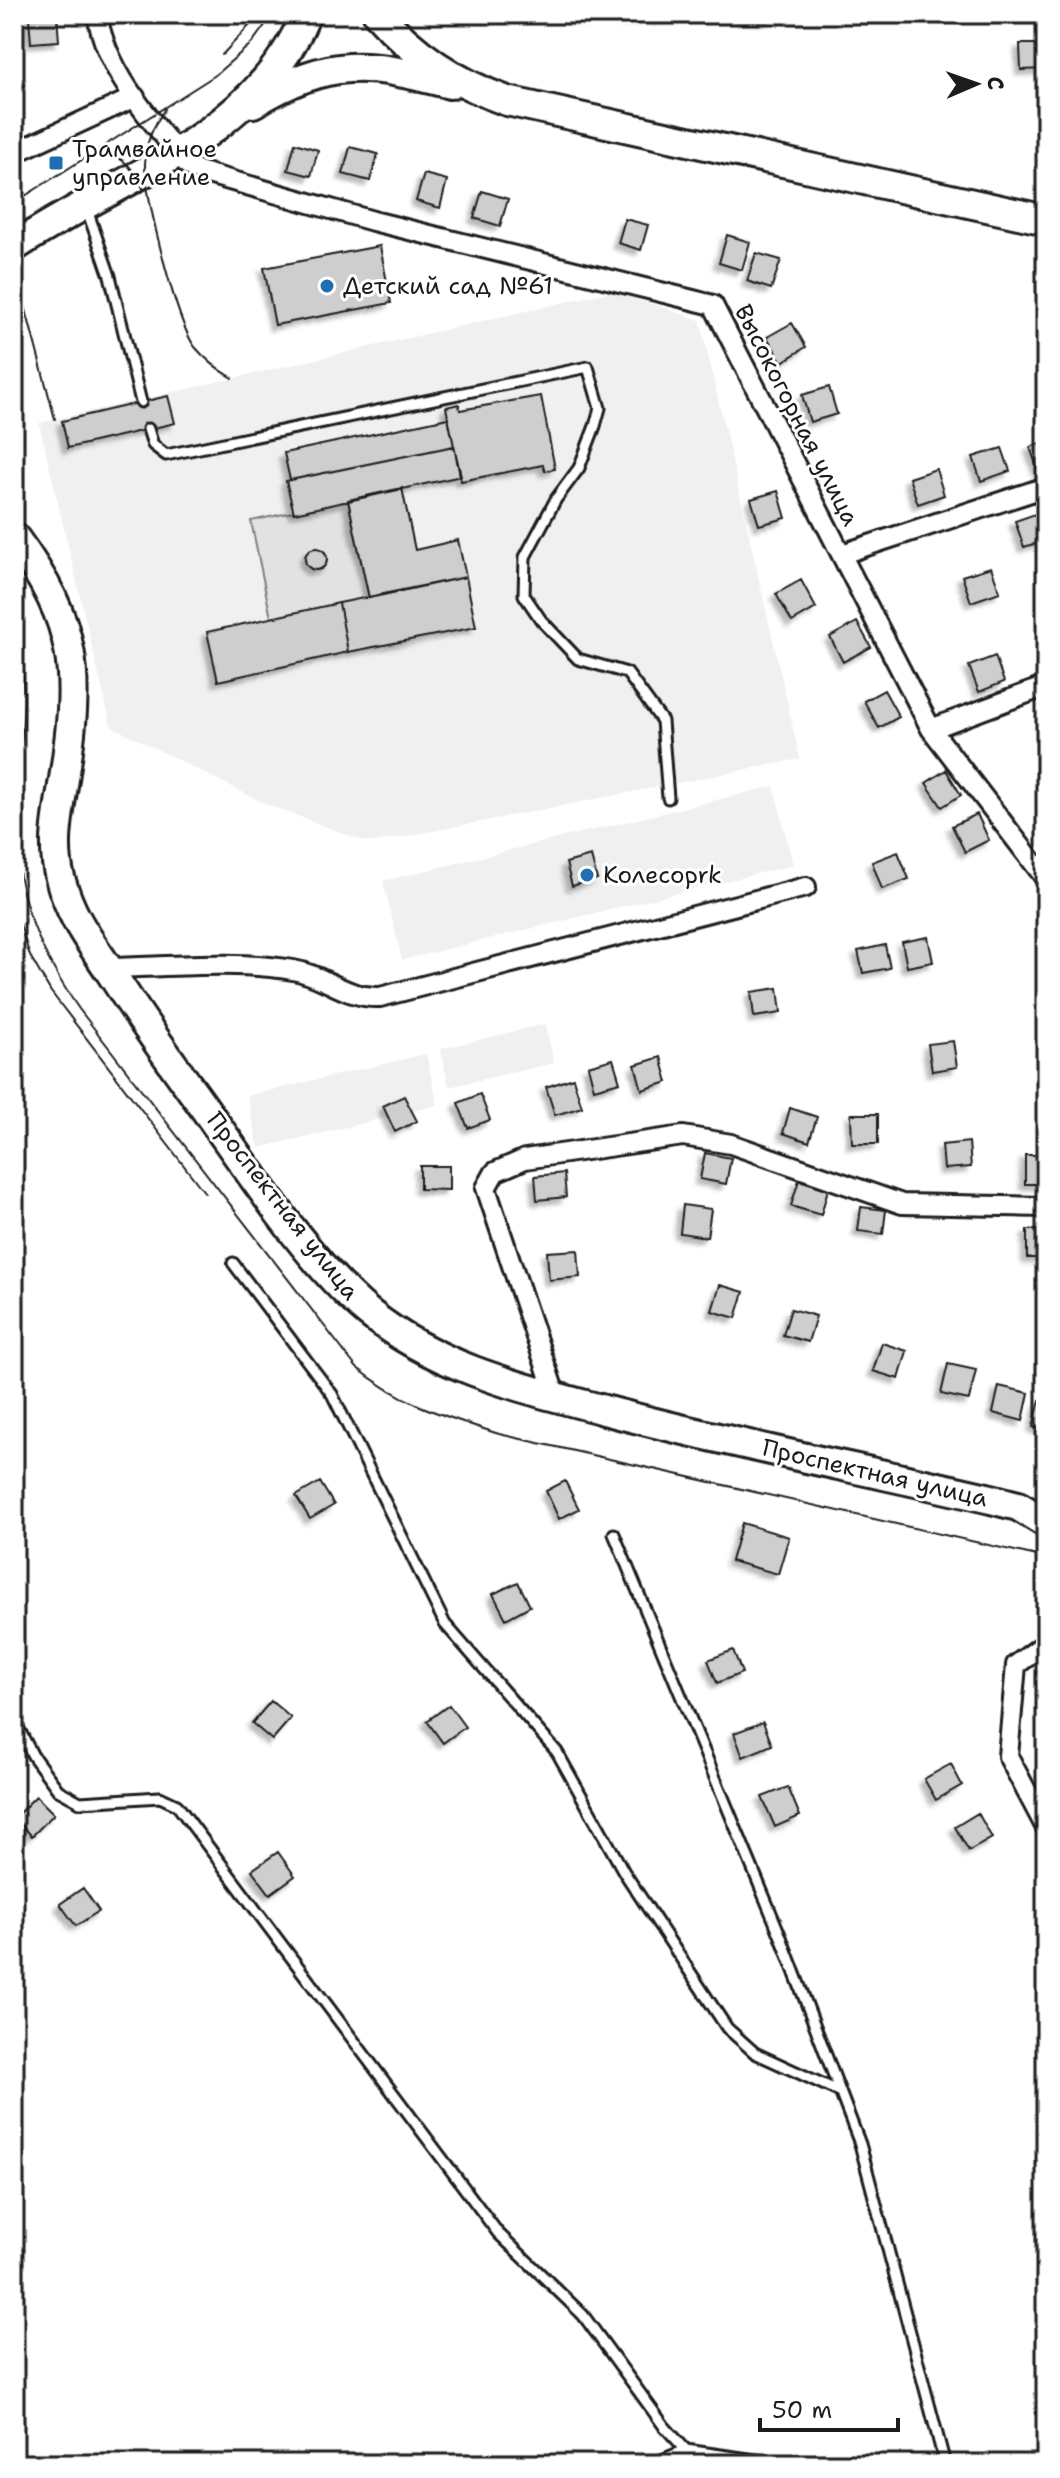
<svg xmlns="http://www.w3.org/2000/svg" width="1060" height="2478" viewBox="0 0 1060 2478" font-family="'Shantell Sans',sans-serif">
	<defs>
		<filter id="shadow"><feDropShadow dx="-5" dy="5" stdDeviation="2" flood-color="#0004"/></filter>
	</defs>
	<rect width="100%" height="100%" fill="#fff"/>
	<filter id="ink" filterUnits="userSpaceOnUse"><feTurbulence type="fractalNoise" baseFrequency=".0125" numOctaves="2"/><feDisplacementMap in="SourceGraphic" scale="16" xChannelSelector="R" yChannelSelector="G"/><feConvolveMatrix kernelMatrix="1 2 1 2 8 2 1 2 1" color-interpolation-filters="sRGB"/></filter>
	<g filter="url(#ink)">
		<path fill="#f0f0f0" d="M613 291 700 320 800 759 377 842H366L266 804 111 726 39 423Z
			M774 786 793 865 402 960 383 881Z
			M545 1024 554 1063 449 1087 440 1049Z
			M426 1054 438 1105 259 1148 247 1096Z"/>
		<path fill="#e2e2e2" stroke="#7f7f7f" stroke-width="2" fill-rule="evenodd" d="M348 500 369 598 271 618 251 521ZM319 548 325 552 327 562 323 568 312 569 305 557 311 549Z"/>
		<path fill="#cecece" stroke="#1c1c1c" stroke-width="2" filter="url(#shadow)" d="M574 14H602V18L574 19Z
			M615 14H642V19H615Z
			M655 14H680V17L655 19Z
			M738 14H773V19L738 17Z
			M57 15 59 41 31 43 29 17Z
			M1020 44H1046V69L1021 70Z
			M295 143 318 150 311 176 288 170Z
			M350 147 378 154 370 181 343 174Z
			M424 174 447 180 440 208 416 201Z
			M482 191 508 199 500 226 474 218Z
			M625 219 648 225 641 250 618 243Z
			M727 235 750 242 742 270 719 263Z
			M380 246 391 303 275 325 264 268Z
			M756 253 781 260 771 289 747 281Z
			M792 323 806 347 782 362 767 337Z
			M829 387 837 414 810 422 802 395Z
			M168 396 175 423 68 448 62 421Z
			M541 396 555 469 545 471 543 465 461 481 446 407 459 404 460 410Z
			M448 418 454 446 290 480 284 453Z
			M1046 441V471L1039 473 1030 447Z
			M454 446 461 476 294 513 286 481Z
			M1002 448 1010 471 981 481 973 457Z
			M936 469 944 495 918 504 909 478Z
			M402 488 415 550 458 540 466 577 369 598 348 500Z
			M778 491 786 518 759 525 751 499Z
			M1041 512 1046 540 1024 547 1015 521Z
			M305 559a11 11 0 1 1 22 0a11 11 0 1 1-22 0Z
			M991 567 1000 592 971 602 962 576Z
			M466 577 476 627 348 652 339 603Z
			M801 580 816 608 792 622 776 594Z
			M339 603 348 652 218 681 207 632Z
			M857 622 871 647 843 662 830 637Z
			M995 656 1004 682 979 692 969 666Z
			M884 690 899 717 879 728 864 701Z
			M946 770 961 795 942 807 926 783Z
			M977 814 989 840 965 852 952 826Z
			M898 852 909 879 882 889 872 862Z
			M591 856 597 879 572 886 566 863Z
			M928 937 933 962 907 967 902 942Z
			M885 945 890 968 863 973 858 951Z
			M778 988 781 1013 754 1017 751 992Z
			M953 1041 957 1067 932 1071 928 1044Z
			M661 1057 668 1082 642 1090 635 1065Z
			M613 1059 620 1082 594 1089 588 1066Z
			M573 1078 582 1107 555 1115 546 1087Z
			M480 1094 490 1120 468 1128 458 1103Z
			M404 1096 417 1121 395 1132 383 1106Z
			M790 1108 817 1117 809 1142 783 1133Z
			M851 1114H878V1144H852Z
			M969 1142 971 1167 944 1169 942 1145Z
			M705 1153 731 1158 726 1184 700 1179Z
			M1025 1155H1046V1184H1025Z
			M420 1166H449V1190L420 1189Z
			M564 1173 566 1197 537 1200 535 1176Z
			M799 1180 828 1189 821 1215 791 1206Z
			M683 1205 711 1209 707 1237 680 1233Z
			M861 1207 886 1210 883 1234 858 1231Z
			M1027 1230H1046V1258H1027Z
			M578 1250 580 1277 549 1280 547 1252Z
			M720 1285 744 1292 736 1318 712 1311Z
			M791 1309 816 1316 808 1342 783 1335Z
			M882 1343 907 1351 899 1379 873 1371Z
			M948 1364 976 1370 969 1400 941 1394Z
			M999 1386 1029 1393 1023 1421 993 1413Z
			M1040 1400 1046 1402V1430L1033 1427Z
			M565 1481 579 1509 559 1519 546 1491Z
			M320 1482 334 1505 310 1519 296 1496Z
			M742 1523 789 1537 778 1574 731 1561Z
			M518 1582 530 1606 506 1619 493 1594Z
			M733 1650 742 1673 717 1683 708 1660Z
			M271 1701 291 1718 272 1740 252 1723Z
			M449 1705 465 1727 443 1743 427 1721Z
			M763 1722 772 1745 743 1757 734 1733Z
			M951 1764 962 1785 936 1800 924 1779Z
			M788 1787 800 1816 775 1827 762 1797Z
			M36 1796 54 1814 32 1836 14 1818Z
			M978 1813 992 1838 969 1851 955 1827Z
			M278 1852 295 1876 270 1894 252 1870Z
			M83 1888 99 1911 76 1926 60 1904Z"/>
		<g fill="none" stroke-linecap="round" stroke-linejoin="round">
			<defs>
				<path id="lane" d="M86 207 110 276 141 402
					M148 429 153 445 166 455 588 367 600 408 595 426 579 468 556 499 525 557 524 595 541 620 578 659 627 673 662 721 668 798
					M233 1263 332 1394 445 1624 557 1752 624 1872 727 2028 755 2053 840 2092
					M614 1534 781 1937 860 2144 945 2464
					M14 1720 33 1756 58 1790 80 1802 160 1797 177 1805 498 2233 583 2315 664 2426 686 2450
					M652 2464 686 2450 784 2464"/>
				<path id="street" d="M97 14C106 72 152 122 189 166L201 172 373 221 713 305 931 729 1046 879
					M14 153 135 97
					M842 554 1046 487
					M931 729 1046 686
					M107 968C168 967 233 960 293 970 325 975 346 999 380 997L806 887
					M556 1397 486 1188 495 1172 525 1159 683 1136 731 1144 902 1204 1046 1207
					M1046 1643 1016 1665 1008 1756 1046 1828"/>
				<path id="primary" d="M378 14C413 54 456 83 507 101L1046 220
					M253 103C330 57 366 62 450 84
					M14 247C115 178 256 139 306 14
					M14 537C79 625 80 673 64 779 59 812 51 845 60 878 72 920 88 938 111 973 138 1015 166 1055 195 1095 243 1161 307 1262 369 1313 437 1368 522 1388 604 1410 732 1444 862 1469 991 1499L1018 1506 1046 1523"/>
			</defs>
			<use href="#lane" stroke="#1c1c1c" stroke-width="15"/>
			<use href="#street" stroke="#1c1c1c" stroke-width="24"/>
			<use href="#primary" stroke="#1c1c1c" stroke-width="34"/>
			<use href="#lane" stroke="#fff" stroke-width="9"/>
			<use href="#street" stroke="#fff" stroke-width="18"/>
			<use href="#primary" stroke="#fff" stroke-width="28"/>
			<path stroke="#1c1c1c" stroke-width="2" d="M222 55 260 14
				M165 109C153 126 145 143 145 165 145 197 177 324 195 347 206 360 219 370 233 378
				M90 151C118 150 133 166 144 190
				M14 203 214 76 252 43 273 14
				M14 265 55 419
				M14 626C35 696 15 763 16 834 16 899 42 956 79 1009L356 1367C402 1404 444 1416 499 1434L1046 1558
				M14 906 30 956 51 992 205 1193"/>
		</g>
	</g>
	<g fill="#1f6fb2" stroke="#fff" stroke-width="3">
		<rect x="48" y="155" width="16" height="16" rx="4"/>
		<circle cx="327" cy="286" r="8"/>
		<circle cx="587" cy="875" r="8"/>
	</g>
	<g text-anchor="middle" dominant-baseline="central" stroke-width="6" stroke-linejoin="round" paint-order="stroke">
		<g font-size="24" fill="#1c1c1c" stroke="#fff" text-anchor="start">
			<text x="72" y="149">Трамвайное<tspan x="72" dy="28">управление</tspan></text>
			<text x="343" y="286">Детский сад №61</text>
			<text x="603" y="875">Колесоprk</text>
		</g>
		<g font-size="24" fill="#1c1c1c" stroke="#fff">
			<text transform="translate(797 415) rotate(63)">Высокогорная улица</text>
			<text transform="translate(283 1206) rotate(52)">Проспектная улица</text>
			<text transform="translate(875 1473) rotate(13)">Проспектная улица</text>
		</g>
	</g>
	<rect width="1060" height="2478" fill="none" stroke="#fff" stroke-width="48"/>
	<rect x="24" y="24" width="1012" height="2430" fill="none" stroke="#1c1c1c" stroke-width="3" filter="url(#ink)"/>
	<g transform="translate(976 84) rotate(88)" stroke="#ffffff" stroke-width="6" paint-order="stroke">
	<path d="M0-6L14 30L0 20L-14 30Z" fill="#1c1c1c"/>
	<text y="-12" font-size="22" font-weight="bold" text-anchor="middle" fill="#1c1c1c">С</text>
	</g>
	<path d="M760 2418v12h138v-12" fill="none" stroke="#1c1c1c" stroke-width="4"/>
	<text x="772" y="2418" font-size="24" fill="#1c1c1c" stroke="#ffffff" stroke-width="6" paint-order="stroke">50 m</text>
</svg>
